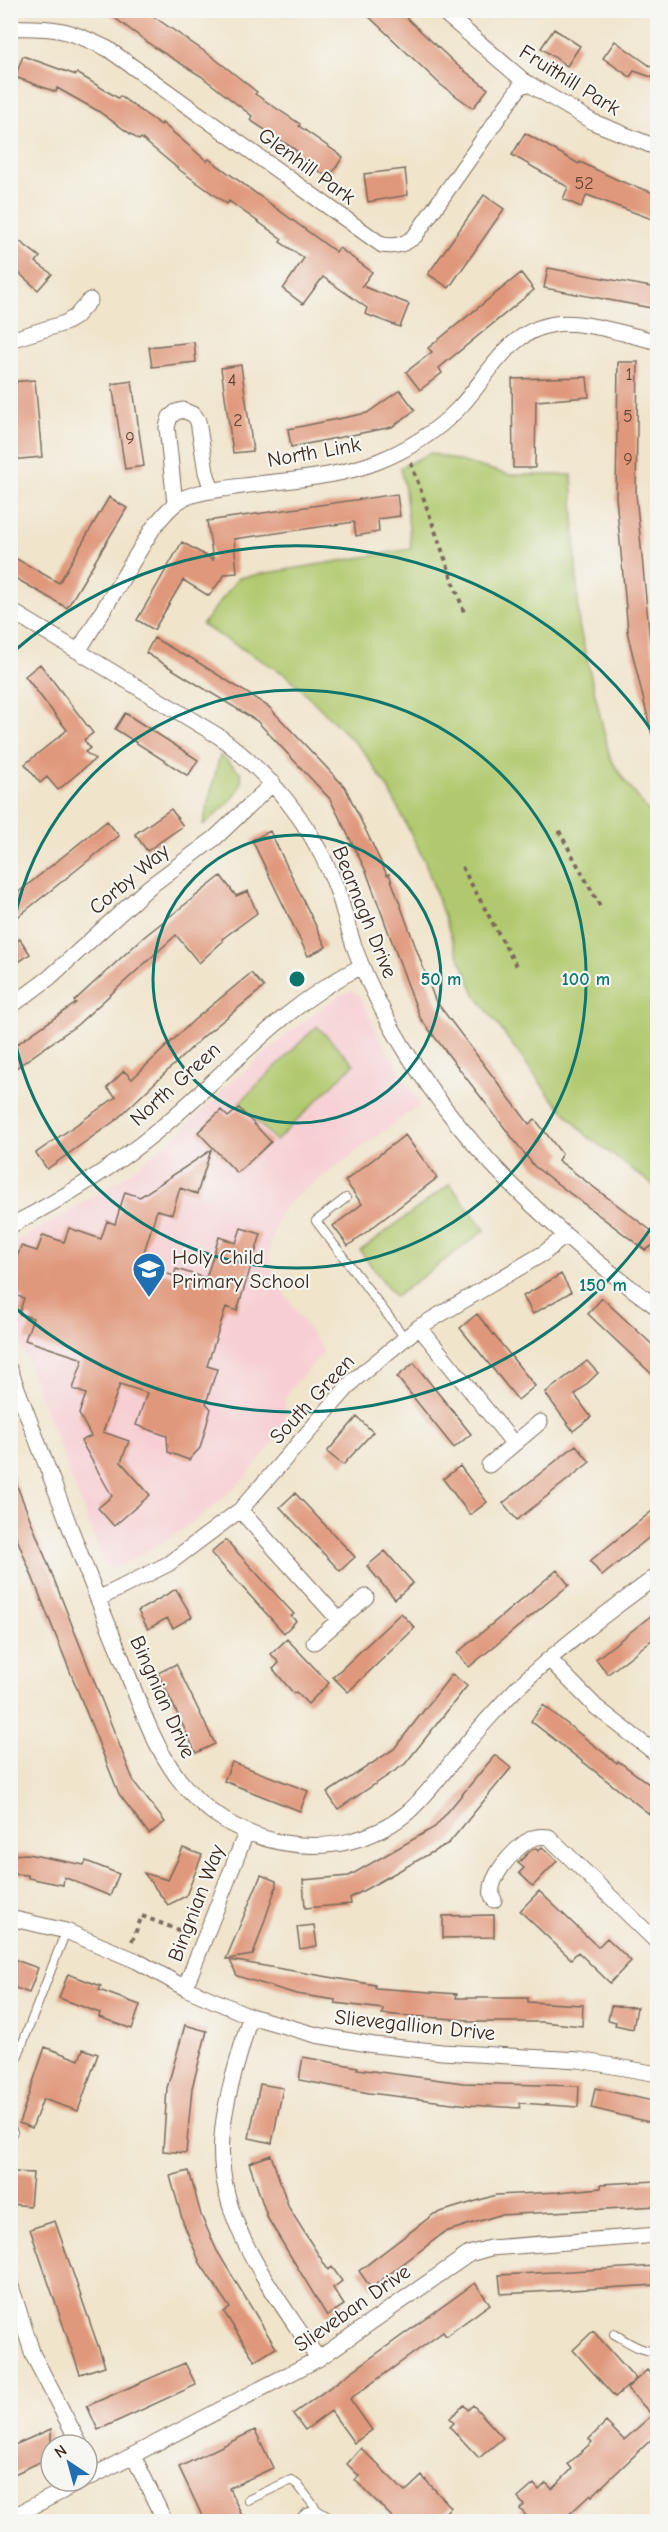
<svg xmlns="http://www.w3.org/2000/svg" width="668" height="2532" viewBox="0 0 668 2532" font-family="'Comic Neue',sans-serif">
	<rect width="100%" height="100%" fill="#f6f6f2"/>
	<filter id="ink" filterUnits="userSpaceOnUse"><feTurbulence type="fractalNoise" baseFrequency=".0167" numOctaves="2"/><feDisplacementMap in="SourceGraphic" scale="12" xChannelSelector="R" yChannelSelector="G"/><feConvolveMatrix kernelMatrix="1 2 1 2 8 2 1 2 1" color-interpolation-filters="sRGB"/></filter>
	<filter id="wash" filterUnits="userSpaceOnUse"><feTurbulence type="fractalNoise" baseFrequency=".008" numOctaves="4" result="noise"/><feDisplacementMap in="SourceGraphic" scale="24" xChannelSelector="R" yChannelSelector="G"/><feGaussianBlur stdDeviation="1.35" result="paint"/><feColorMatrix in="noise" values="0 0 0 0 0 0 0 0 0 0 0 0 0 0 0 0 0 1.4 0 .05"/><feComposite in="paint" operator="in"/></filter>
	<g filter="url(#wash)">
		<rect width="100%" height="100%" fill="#f0e4cb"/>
		<path fill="#f7cfd3" d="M352 991 360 996 377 1033 420 1104 295 1198 286 1206 278 1218 269 1252 275 1279 324 1352 288 1392 285 1399 286 1426 246 1477 210 1510 169 1539 120 1566 110 1568 103 1562 11 1318V1244L65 1214 132 1171 179 1133 226 1087 285 1036 339 995Z"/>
		<path fill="#b1c96e" stroke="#767a46" stroke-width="1.5" d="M430 453 510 475H572L579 625 610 758 625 781 657 822V1188L587 1136 550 1096 475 994 454 945 425 862 389 790 364 752 288 676 202 625 238 578 411 549 405 489 400 468Z
			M220 755 241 773C246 794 217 812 204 825L203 824Z
			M317 1026 354 1064 276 1141 239 1103Z
			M450 1184 485 1230 395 1297 360 1251Z"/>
		<g id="blocks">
			<path fill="#e0987b" d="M104 10H144L214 58 257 92 255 94 300 124 299 126 343 157 329 178 295 154 297 151 250 120 252 116 201 76 154 47Z
				M362 10H398L457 65 488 89 473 108 441 85Z
				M554 29 580 46 567 66 541 48Z
				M615 41 657 71V79L634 71 630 77 603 58Z
				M23 56 76 75 77 73 118 98 120 96 161 125 162 123 207 161 209 159 336 252 339 248 372 272 362 286 409 304 400 327 365 314 367 308 323 277 303 304 283 289 304 258 280 242 282 239 229 201 227 204 181 171 141 138 139 140 98 111 57 88 56 92 15 77Z
				M525 133 579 164 580 162 620 181 657 194V221L587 195 581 207 563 199 568 187 512 155Z
				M405 169 408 195 368 202 364 174Z
				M484 195 504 209 449 288 428 274Z
				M10 234 40 257 36 262 52 274 38 290 10 265Z
				M548 268 657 288V309L544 288Z
				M521 273 534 290 439 368 442 373 420 390 406 372 432 352 428 348Z
				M194 342 196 362 152 367 149 347Z
				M618 362H638L636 494 650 641 657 670V734L652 735 627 631H628L616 497Z
				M241 365 253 451 233 453 221 368Z
				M587 377 589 397 536 401 535 468H513L512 379Z
				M35 380 42 457 10 460V382Z
				M132 381 144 466 125 469 112 384Z
				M400 390 415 410 392 427 291 447 288 429 367 413Z
				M397 494 400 516 378 519 379 532 356 536 354 522 234 539 237 573 225 574 209 596 183 580 154 630 137 620 182 542 213 560 207 521Z
				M109 497 127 508 67 608 10 575V555L59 583Z
				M154 638 187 657 188 656 269 707 345 787 387 875 389 874 435 1000 529 1124 535 1119 562 1154 558 1160 657 1235V1243L645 1250 534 1166 420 1018 366 871 330 799 257 721 146 653Z
				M40 664 93 733 84 740 90 748 85 752 95 759 58 790 47 777 40 783 25 764 67 730 25 676Z
				M125 713 198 760 188 776 115 729Z
				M171 809 183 826 147 851 135 834Z
				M107 821 119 836 10 923V899Z
				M270 831 326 947 308 956 252 840Z
				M221 876 236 896 248 891 257 913 222 939 223 941 199 963 176 935 77 1025 10 1072V1049L76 1003 74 1001 145 936Z
				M20 939 30 954 10 968V946Z
				M251 973 264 987 204 1036 116 1120 47 1169 36 1153 116 1097 107 1088 124 1071 132 1079 194 1020Z
				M239 1108 271 1142 237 1173 198 1132 221 1110 228 1117Z
				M405 1135 437 1178 348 1246 333 1226 362 1204 345 1181Z
				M211 1150 197 1194 180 1188 172 1214 157 1210 140 1265 174 1276 176 1269 206 1278 219 1237 236 1243 241 1228 261 1234 237 1311 226 1307 207 1366 217 1369 206 1403 211 1409 200 1448 189 1460 168 1452 167 1436 136 1425 147 1393 120 1384 103 1432 129 1441 121 1462 150 1495 114 1526 98 1508 112 1496 81 1441 91 1436 79 1414 86 1394 73 1389 83 1359 25 1340 33 1318 19 1314 24 1298 10 1294V1277L21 1246 37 1251 43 1235 64 1242 69 1228 101 1239 107 1221 115 1224 125 1192 140 1197Z
				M561 1274 571 1292 533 1314 523 1296Z
				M602 1298 657 1349V1379L588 1314Z
				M477 1314 535 1386 518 1400 460 1328Z
				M587 1361 598 1373 575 1395 591 1417 573 1431 545 1393Z
				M414 1363 471 1434 454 1448 397 1377Z
				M357 1417 373 1432 343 1465 327 1452Z
				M576 1445 590 1462 517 1520 503 1503Z
				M460 1466 487 1502 470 1515 443 1479Z
				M10 1468 134 1782 165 1822 149 1834 119 1794 10 1521Z
				M295 1493 355 1557 340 1571 280 1507Z
				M657 1507V1531L602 1576 590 1561Z
				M226 1540 294 1614 291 1616 296 1621 284 1633 211 1553Z
				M385 1551 413 1583 395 1599 367 1566Z
				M557 1570 569 1585 469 1667 457 1653Z
				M176 1589 192 1617 173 1628 167 1618 148 1629 138 1611Z
				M657 1611V1636L608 1674 596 1659Z
				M401 1613 415 1628 348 1692 333 1677Z
				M287 1639 329 1683 308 1704 296 1692 294 1694 273 1669 279 1663 271 1654Z
				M176 1664 215 1744 196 1753 158 1673Z
				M452 1674 467 1686 405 1764 338 1809 327 1793 394 1749Z
				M543 1705 617 1763 618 1761 657 1790V1820L531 1721Z
				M495 1755 511 1768 449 1843 350 1898 351 1904 305 1908 303 1880 349 1876 435 1827Z
				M232 1762 308 1791 300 1811 224 1781Z
				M542 1847 557 1861 533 1886 519 1873 524 1868 518 1863 530 1851 536 1848 538 1851Z
				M183 1848 202 1855 186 1896 168 1905 144 1873 168 1880Z
				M27 1854 84 1865 86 1861 119 1874 110 1896 64 1877 63 1885 28 1878V1875L10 1874V1855Z
				M261 1875 276 1881V1887L253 1955 226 1959Z
				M539 1891 598 1947 607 1938 631 1961 610 1983 578 1952 571 1959 520 1911Z
				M494 1915V1937L443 1938V1916Z
				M314 1925 317 1946 300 1949 297 1927Z
				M10 1958 38 1968 29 1993 10 1986Z
				M230 1960 375 1985V1988L457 1994 456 1998H528V2002L583 2005 582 2026 542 2022H468V2020L382 2014 383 2009 335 2003V2000L296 1994 237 1976Z
				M68 1974 101 1986 99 1990 140 2005 132 2029 99 2017 100 2013 59 1998Z
				M611 2006 637 2007 633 2029 615 2025 616 2022 608 2020Z
				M185 2025 207 2031 192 2088 186 2153 163 2151 167 2088Z
				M45 2047 79 2060 83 2049 98 2054 78 2111 43 2099 32 2128 19 2123Z
				M303 2057 358 2067 357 2069 463 2083 579 2086 578 2107 520 2103V2108L469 2105 369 2093 299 2080Z
				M260 2084 283 2088 272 2143 249 2138Z
				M595 2088 657 2102V2124L591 2108Z
				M271 2155 289 2208 328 2270 332 2267 342 2281 333 2288 344 2305 327 2316 268 2219 249 2163Z
				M189 2171 201 2215 217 2251 276 2348 255 2361 224 2312 230 2308 200 2263 183 2222 170 2176Z
				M12 2172 33 2173 30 2206 10 2204Z
				M656 2181 657 2206 499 2215 445 2232 371 2288 359 2271 434 2214 496 2195 558 2192 601 2188V2184Z
				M55 2221 105 2366 80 2374 30 2229Z
				M657 2266V2285L501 2294 499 2275Z
				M475 2283 490 2304 446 2336 443 2332 350 2399 372 2430 354 2443 331 2411 305 2430 293 2414Z
				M593 2331 636 2379 615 2397 573 2350Z
				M185 2363 196 2385 98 2430 87 2406Z
				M647 2370 657 2381V2434L592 2496 591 2494 561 2522H532L520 2509 524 2505 518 2498 534 2484 539 2490 546 2483 552 2489 572 2469 568 2464 592 2442 589 2439 606 2422 624 2440 652 2415 627 2388Z
				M464 2405 468 2410 473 2405 503 2438 479 2458 450 2427 454 2423 450 2418Z
				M51 2429V2457L10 2476V2447Z
				M255 2430 273 2468 229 2488 245 2522H205L179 2467Z
				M361 2448 405 2492 422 2476 451 2507 435 2522H397L355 2480 359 2476 347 2464Z"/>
		</g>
	</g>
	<g filter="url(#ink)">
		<use href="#blocks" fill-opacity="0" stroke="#7a6b5b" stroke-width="1.5"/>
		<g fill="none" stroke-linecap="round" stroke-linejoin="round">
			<defs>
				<path id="lane" d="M346 1198 316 1221 405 1338
					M10 2076 66 1931
					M10 2126 13 2132
					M614 2334C627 2341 643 2354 658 2350
					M248 2500 291 2480 298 2485 317 2510
					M296 2522 306 2513 317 2510 336 2522"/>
				<path id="street" d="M441 10 524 81 593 122 658 148
					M10 28C56 27 67 29 108 49L382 245C396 247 404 245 415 236L524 81
					M10 340 65 323 75 317 90 300
					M175 504 167 427 170 417 176 412 183 410 194 415 198 421 206 472 212 491
					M10 610 220 737C271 776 307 818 332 877 342 899 346 923 354 946 364 974 378 1002 392 1028 457 1143 551 1231 658 1308
					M79 650 153 528C162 517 170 506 182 499 198 491 218 490 235 487 283 480 334 479 379 461 407 450 437 431 458 409 489 377 506 331 555 324 583 320 628 335 658 342
					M10 1007 49 978 149 887 215 838 273 783
					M10 1226C62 1199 111 1169 156 1132 225 1075 281 1006 362 966
					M419 1327 514 1444
					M10 1370C47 1465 81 1560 120 1654 137 1696 151 1742 178 1778 229 1848 337 1870 407 1813 425 1797 440 1777 455 1758 475 1733 496 1709 518 1687 560 1647 611 1610 658 1575
					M489 1465 540 1422
					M240 1510 339 1620
					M98 1599 168 1564 240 1510 354 1380 419 1327 544 1253 565 1236
					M314 1642 366 1597
					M550 1660 596 1707 658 1755
					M494 1900C483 1882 515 1847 531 1839 537 1836 542 1836 549 1837L658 1943
					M10 1918 66 1931 137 1961 185 1988 250 2016 316 2035 374 2045 442 2052 579 2060 658 2074
					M185 1988 246 1833
					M250 2016C240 2056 225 2095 222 2137 215 2222 275 2292 318 2359
					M10 2283 33 2355 80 2445
					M133 2455 165 2522
					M87 2459 95 2475
					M87 2479 318 2359 469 2254 490 2248 658 2235
					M10 2518 82 2481"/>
			</defs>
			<use href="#lane" stroke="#7a6b5b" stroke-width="10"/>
			<use href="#street" stroke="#7a6b5b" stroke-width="17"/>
			<path stroke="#7a6b5b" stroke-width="4" stroke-dasharray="4.5 4.5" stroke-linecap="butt" d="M411 463 464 612
				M559 831 600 906
				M462 867 518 969
				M132 1941 142 1916 189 1934
				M10 2245 17 2269"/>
			<use href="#lane" stroke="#fff" stroke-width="8"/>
			<use href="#street" stroke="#fff" stroke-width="15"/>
		</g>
	</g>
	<g fill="none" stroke="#0f766e" stroke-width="3">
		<circle cx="297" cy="979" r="144"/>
		<path d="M11 939A289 289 0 1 1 11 1019"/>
		<path d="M656 1221A433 433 0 0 1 13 1306M13 652A433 433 0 0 1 656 737"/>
	</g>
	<defs>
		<symbol id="school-pin" viewBox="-11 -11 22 30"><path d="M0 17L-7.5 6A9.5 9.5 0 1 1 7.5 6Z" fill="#1f6fb2" stroke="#f6f6f2"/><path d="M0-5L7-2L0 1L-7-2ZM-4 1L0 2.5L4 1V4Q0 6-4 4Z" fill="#fff"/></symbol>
	</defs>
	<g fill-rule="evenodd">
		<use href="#school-pin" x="130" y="1250" width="38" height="52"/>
	</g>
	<g text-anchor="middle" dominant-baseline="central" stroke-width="4.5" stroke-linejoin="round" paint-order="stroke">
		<g font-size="18" fill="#644635">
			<text x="584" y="183">52</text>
			<text x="629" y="374">1</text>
			<text x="232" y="380">4</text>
			<text x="628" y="416">5</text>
			<text x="238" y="420">2</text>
			<text x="130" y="438">9</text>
			<text x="628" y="459">9</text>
		</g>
		<g font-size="21" fill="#3b2a1e" stroke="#f6f6f2">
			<text transform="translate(570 80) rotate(32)">Fruithill Park</text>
			<text transform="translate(307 166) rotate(36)">Glenhill Park</text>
			<text transform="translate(314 452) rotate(-10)">North Link</text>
			<text transform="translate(129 879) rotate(-40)">Corby Way</text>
			<text transform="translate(365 912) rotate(68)">Bearnagh Drive</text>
			<text transform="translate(175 1084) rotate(-42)">North Green</text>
			<text transform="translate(312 1399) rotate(-47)">South Green</text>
			<text transform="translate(163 1697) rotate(66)">Bingnian Drive</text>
			<text transform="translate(196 1903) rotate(-69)">Bingnian Way</text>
			<text transform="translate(415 2025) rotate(6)">Slievegallion Drive</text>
			<text transform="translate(352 2308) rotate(-35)">Slieveban Drive</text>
		</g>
		<g font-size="21" fill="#3b2a1e" stroke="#f6f6f2" text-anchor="start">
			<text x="172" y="1257">Holy Child<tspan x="172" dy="24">Primary School</tspan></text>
		</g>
	</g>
	<circle cx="297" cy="979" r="9" fill="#0f766e" stroke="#f6f6f2" stroke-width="3"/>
	<g font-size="18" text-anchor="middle" font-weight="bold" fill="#0f766e" stroke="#f6f6f2" stroke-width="4.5" stroke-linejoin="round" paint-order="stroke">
		<text x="441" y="985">50 m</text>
		<text x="586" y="985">100 m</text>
		<text x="603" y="1291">150 m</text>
	</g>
	<rect width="668" height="2532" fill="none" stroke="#f6f6f2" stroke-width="36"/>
	<g transform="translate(69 2463) rotate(324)"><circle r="28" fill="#f6f6f2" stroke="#aba49d" stroke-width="1.5"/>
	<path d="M0-4.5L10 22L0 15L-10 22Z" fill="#1f6fb2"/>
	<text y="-9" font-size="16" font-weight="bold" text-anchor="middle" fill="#3b2a1e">N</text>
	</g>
</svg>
